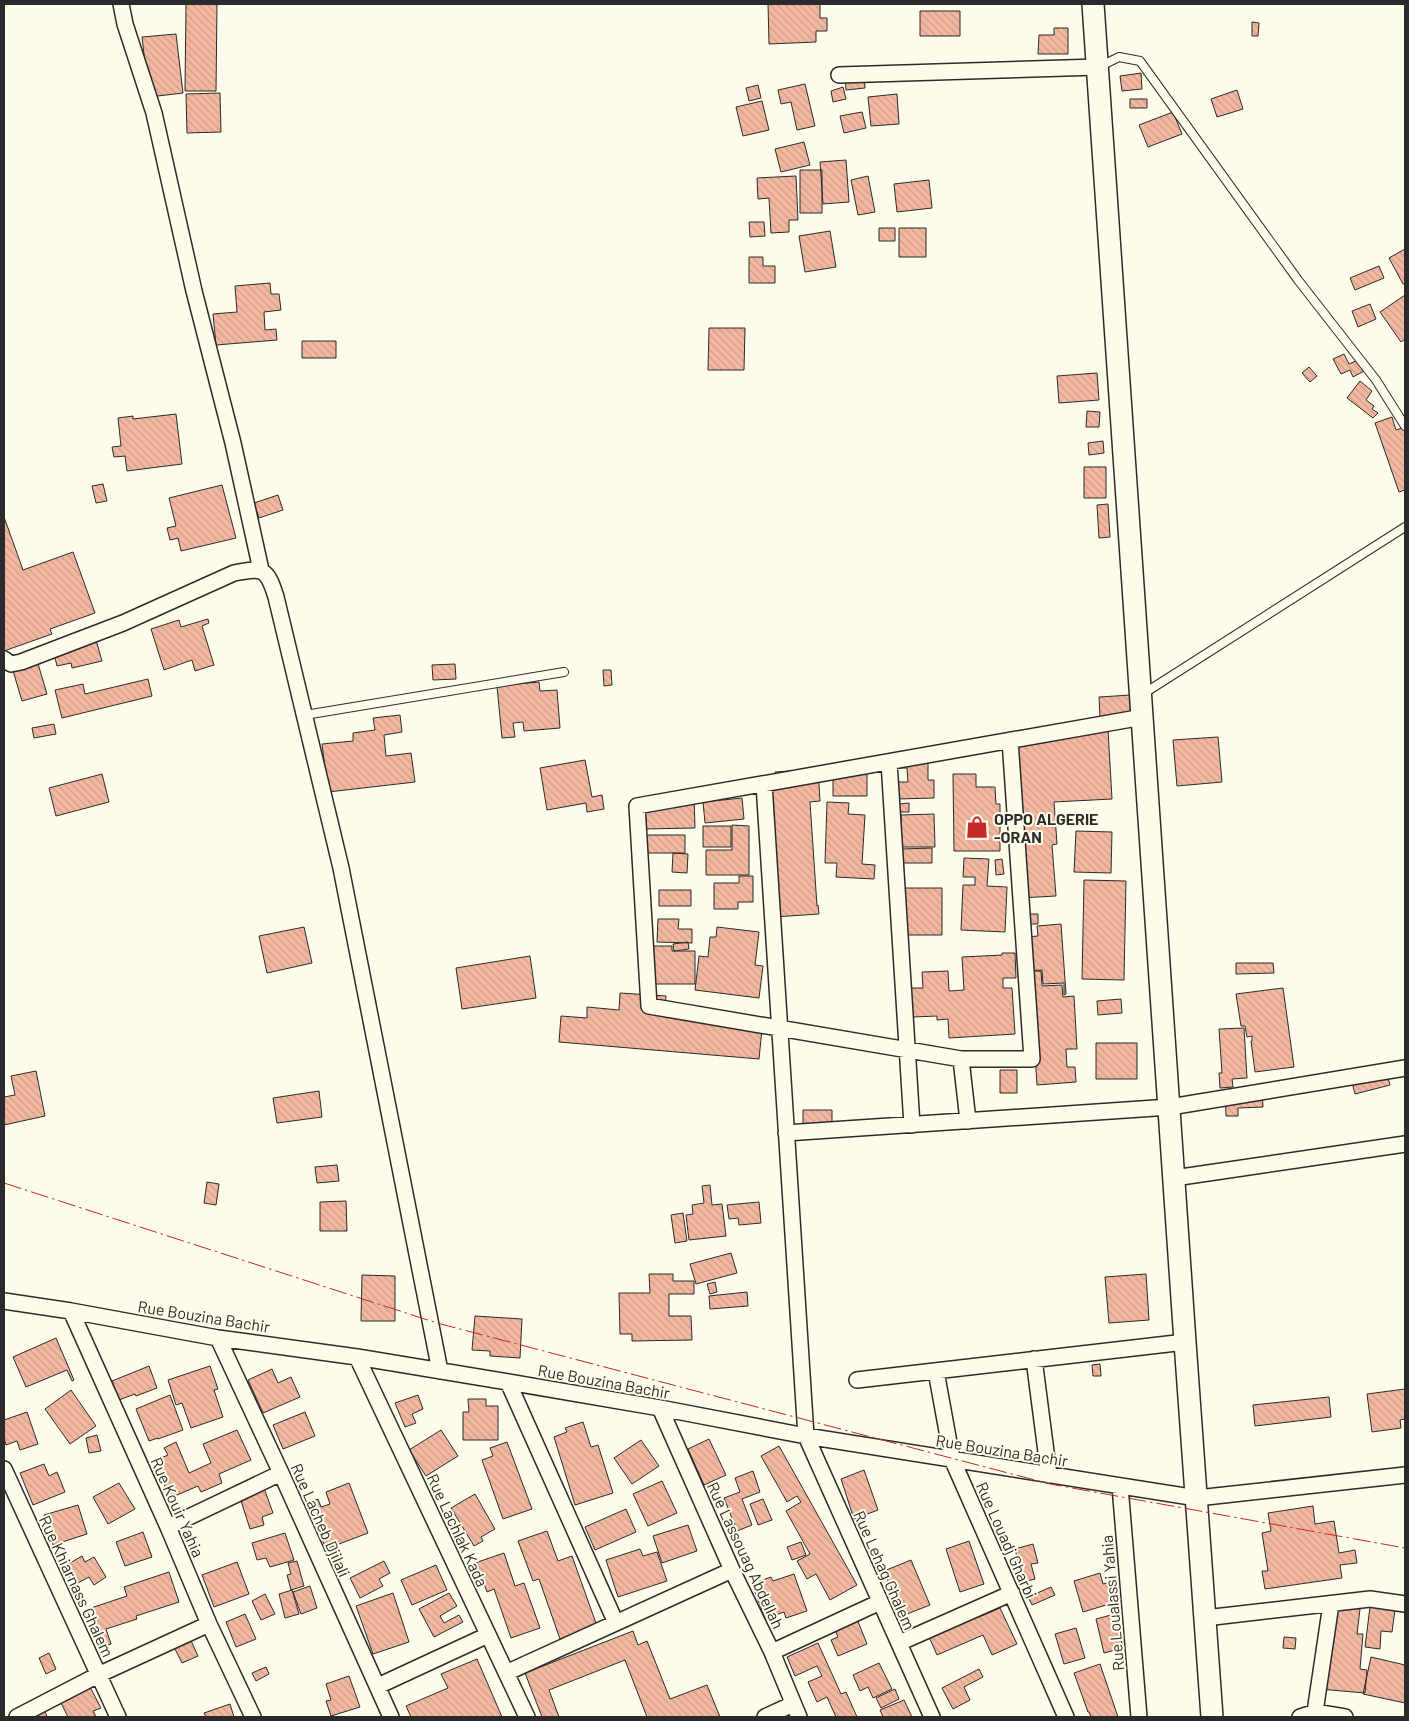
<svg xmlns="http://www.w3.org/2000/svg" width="1409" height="1721" viewBox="0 0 1409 1721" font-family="Barlow,sans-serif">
	<defs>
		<pattern id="building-back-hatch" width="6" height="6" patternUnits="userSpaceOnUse" patternTransform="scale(1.25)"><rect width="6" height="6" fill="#f2b8a0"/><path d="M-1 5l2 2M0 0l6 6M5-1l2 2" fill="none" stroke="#d09e8a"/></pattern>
	</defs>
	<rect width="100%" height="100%" fill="#fdfbea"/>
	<path fill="url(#building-back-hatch)" stroke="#2b2b2b" d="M186 4H217L216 91H185Z
		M768 4H824H820V18H827V31H816V42L769 44Z
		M920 11H960V36H920Z
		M1252 22 1259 23 1258 36H1252Z
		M1054 28H1068V54H1038L1039 35H1054Z
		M176 34 183 93 149 97 142 37Z
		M1141 73 1142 89 1122 91 1120 76Z
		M864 75 865 88 846 90 845 76Z
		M805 84 815 126 797 130 791 102 781 104 778 90Z
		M758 85 761 98 749 101 746 88Z
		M843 87 846 99 833 102 831 91Z
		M1237 90 1243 109 1217 117 1211 99Z
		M220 93 221 132 187 133 186 94Z
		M897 94 899 124 871 126 868 97Z
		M1130 99H1147V108H1130Z
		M762 101 769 130 743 136 736 107Z
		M862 112 866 128 844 133 840 116Z
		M1173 112 1182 134 1148 147 1139 125Z
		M804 142 810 165 781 172 775 149Z
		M846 160 849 202 823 204 820 162Z
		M800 170H822V213H800Z
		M796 176 798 220H789V232L771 233 769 198 758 199 757 178Z
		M868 176 875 212 858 215 851 180Z
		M929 180 932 208 897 212 894 184Z
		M749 222H764L765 236 750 237Z
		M879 228H895V241H879Z
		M899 228H926V257H899Z
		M830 231 836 267 805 272 799 236Z
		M1405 249V283L1403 284 1389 258Z
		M749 257H763V266H775V283H749Z
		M1379 266 1384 278 1355 290 1350 278Z
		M270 283 271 294H279L281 310 264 312 265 330 276 329 277 340 216 345 213 314 237 312 235 286Z
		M1405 295V339L1401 342 1380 312Z
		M1370 304 1376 319 1358 327 1352 311Z
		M709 328H745L744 370H708Z
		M302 341H336V358H302Z
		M1344 354 1349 364 1358 360 1364 371 1353 377 1350 370 1341 374 1333 359Z
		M1309 367 1317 376 1310 382 1302 373Z
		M1097 373 1099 400 1059 403 1057 376Z
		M1360 381 1372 391 1366 400 1374 406 1372 409 1378 413 1373 418 1347 398Z
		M1087 411 1100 412 1099 427H1086Z
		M176 414 182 464 127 471 125 456 114 457 112 447 121 446 118 418 133 416V419Z
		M1392 417 1396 430 1405 427V490L1399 492 1375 423Z
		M1103 441 1104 453 1089 455 1088 443Z
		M1084 467H1106V498H1084Z
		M103 484 107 501 96 503 92 486Z
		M222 485 236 538 181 551 178 538 170 540 167 528 176 526 169 498Z
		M278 495 283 510 259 518 254 503Z
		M1108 504 1110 537 1099 538 1097 505Z
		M4 517 23 570 73 552 95 613 50 629 52 634 4 651Z
		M208 619 209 623 202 626 214 665 195 671 192 660 164 670 151 629 179 620 181 627Z
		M96 640 102 661 72 668 71 663 57 666 53 650Z
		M36 657 47 694 22 701 11 664Z
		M455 664 456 679 433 680 432 665Z
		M603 670H611L612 685 604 686Z
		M148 679 152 696 62 718 55 690 83 684 85 694Z
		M539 682 540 691 557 690 560 728 524 731 523 722 513 723 515 737 502 738 497 686Z
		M1131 695 1132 716 1100 717 1099 697Z
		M400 715 402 732 384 735 386 756 411 753 415 782 328 792 322 744 353 741V733L375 730 373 718Z
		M54 724 56 734 34 738 32 728Z
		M1108 730 1112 799 1054 802 1057 844 1052 845 1056 896 1020 898 1010 735Z
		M1218 737 1222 782 1177 786 1173 740Z
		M585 760 592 797 602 795 604 809 587 812 586 803 547 810 540 768Z
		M928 762V780H934V798L897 799 896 782H908L907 768H895V763Z
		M833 768H867V796H833Z
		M818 769 820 801 810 802 817 906 818 905 819 914 774 917 765 781 776 780 775 772Z
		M102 774 109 802 56 816 49 788Z
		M953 774H976V787H995L996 804H1000V851H954Z
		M694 798 695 828 643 829V799Z
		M742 798 744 819 705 823 703 802Z
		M827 802 849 803 848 814 865 815 862 864 875 865 874 879 836 877 837 863H825Z
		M909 803V812H899V804Z
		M934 814 935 847H902L901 815Z
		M732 825 749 826V875H706V850H732Z
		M703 826H731V847H703Z
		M1076 831 1112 832 1111 873 1074 872Z
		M637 835H685V853H636Z
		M932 848V863H902L901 849Z
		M673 853 688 854 687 873 672 872Z
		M964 858 989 859 987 886 1007 887 1005 932 961 930 963 885H975V877H963Z
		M1002 859 1004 874 996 875 995 860Z
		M739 876H753V902H738V909H714V883H739Z
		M1084 880 1126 881 1124 980 1082 979Z
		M900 888H942V935H900Z
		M659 890H691V906H659Z
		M1023 914H1038V924H1023Z
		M658 919H679L678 929H692V943L657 942Z
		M1061 924 1066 994 1064 995V983L1043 984 1042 970 1028 971 1026 937 1038 936 1037 926Z
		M304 927 312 963 267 973 259 936Z
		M717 927 759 932 755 965 763 966 759 998 695 990 699 956 708 957 710 937H716Z
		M688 942 689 949 674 951 673 944Z
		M653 946H672V951H695V984H653Z
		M1002 953H1015L1016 978H1003V988H1012L1015 1034 949 1038 948 1019 937 1020V1016L913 1017 911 988H923L922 972 948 971 949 991 964 990 962 957 1002 955Z
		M530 956 536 998 462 1009 456 968Z
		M1236 963H1273L1274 973 1236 974Z
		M1030 971H1041L1042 986 1062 985 1063 997 1074 996 1077 1049H1066L1067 1067H1075L1076 1082 1037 1085Z
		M1283 988 1294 1067 1255 1072 1251 1041H1252V1036L1247 1037 1245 1026H1241L1236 994Z
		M620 993 666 996 665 1011 763 1019 759 1059 559 1042 561 1016 587 1018V1007L619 1010Z
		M1121 999 1122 1013 1098 1015 1097 1001Z
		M1244 1028 1247 1078 1232 1079 1233 1087 1220 1088 1219 1073H1222L1219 1029Z
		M1096 1043H1137V1079H1096Z
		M1385 1067 1390 1085 1355 1094 1350 1075Z
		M1000 1070H1017V1093H1000Z
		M36 1071 45 1116 4 1125V1097L15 1095 11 1076Z
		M1262 1090 1263 1107 1238 1108V1116H1226L1225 1091Z
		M319 1091 322 1117 277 1123 273 1098Z
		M803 1110H832V1125H803Z
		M337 1165 339 1181 317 1183 315 1167Z
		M207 1182 219 1184 216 1205 204 1203Z
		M710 1185 712 1205 722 1204 726 1236 689 1240 686 1215 693 1214 692 1205 704 1203 702 1186Z
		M346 1201 347 1231H320V1202Z
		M759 1202 761 1223 739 1225 738 1218 729 1219 727 1205Z
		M683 1213 687 1241 675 1243 671 1215Z
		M731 1253 737 1273 696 1284 690 1264Z
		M649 1274H673V1281H694V1294H669V1316H691L692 1340 632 1341V1334H620L619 1293H650Z
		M1146 1274 1149 1320 1109 1323 1105 1277Z
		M362 1275 395 1276V1321H361Z
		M715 1282 717 1292 710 1294 707 1284Z
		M747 1292 748 1306 710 1309 709 1296Z
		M475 1316 522 1319 520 1358 490 1356V1351L472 1350Z
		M56 1338 74 1380 72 1381 67 1370 26 1387 13 1357Z
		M1100 1364 1101 1376H1093L1092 1365Z
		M149 1366 157 1388 136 1396 135 1394 119 1400 112 1381Z
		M210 1366 218 1389 214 1390 223 1417 191 1428 182 1403 176 1405 168 1380Z
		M272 1369 278 1383 291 1377 300 1397 263 1413 248 1380Z
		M1405 1389V1419L1400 1420 1401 1428 1372 1432 1367 1394Z
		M71 1390 96 1426 70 1444 45 1409Z
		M170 1395 183 1430 158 1439V1438L149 1441 136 1409Z
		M418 1395 423 1409 412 1414 416 1423 405 1427 395 1403Z
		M1329 1397 1331 1417 1255 1426 1253 1405Z
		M468 1399H486V1406H498V1440H463V1412H469Z
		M27 1412 38 1444 20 1450 17 1441 6 1445 4 1438V1420Z
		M305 1412 315 1436 283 1449 273 1425Z
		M583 1422 591 1447 598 1445 613 1493 575 1505 554 1437 567 1432 565 1428Z
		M237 1430 251 1460 219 1474 222 1483 201 1492 198 1486 170 1498 154 1461 168 1455 164 1448 176 1442 189 1473 211 1463 203 1444Z
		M441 1430 458 1456 426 1476 409 1450Z
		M97 1435 101 1451 89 1453 86 1438Z
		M709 1439 726 1475 704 1485 688 1449Z
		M641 1440 659 1466 632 1484 614 1458Z
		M507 1442 532 1509 503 1519 482 1460 493 1456 490 1448Z
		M779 1446 857 1585 830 1600 816 1574 807 1579 797 1561 810 1554 786 1511 801 1502 797 1496 787 1502 761 1456Z
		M44 1464 49 1476 57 1472 65 1492 33 1505 20 1473Z
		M864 1470 878 1510 854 1519 841 1479Z
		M753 1471 760 1492 742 1499 752 1525 737 1531 724 1498 740 1492 735 1478Z
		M260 1477 273 1513 262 1517 264 1525 250 1529 236 1485Z
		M662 1481 677 1513 648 1526 633 1494Z
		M119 1483 135 1509 108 1524 93 1497Z
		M349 1483 368 1533 326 1549 308 1503 318 1499 321 1507 330 1504 326 1492Z
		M475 1494 495 1529 481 1537 483 1541 474 1546 451 1508Z
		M763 1499 772 1520 758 1525 750 1504Z
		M78 1505 87 1534 53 1545 44 1515Z
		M1313 1506 1315 1524 1334 1521 1339 1553 1355 1550 1357 1563 1340 1565 1342 1578 1265 1589 1262 1571H1268L1262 1533 1271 1531 1268 1513Z
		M626 1509 636 1532 595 1550 585 1527Z
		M688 1525 697 1551 662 1563 653 1536Z
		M547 1531 558 1561 572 1556 597 1626 560 1639 539 1579 533 1581 518 1541Z
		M143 1532 152 1557 125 1566 116 1542Z
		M285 1533 294 1560 270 1567 266 1558 257 1560 252 1543Z
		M969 1541 984 1584 960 1592 946 1549Z
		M801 1542 806 1555 792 1560 787 1547Z
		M1033 1544 1038 1563 1031 1564 1035 1579 1023 1582 1015 1549Z
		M640 1549 643 1556 657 1552 667 1581 618 1597 606 1560Z
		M504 1553 515 1586 524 1583 540 1628 511 1638 494 1589 487 1592 481 1576 477 1578 472 1564Z
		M82 1556 85 1562 94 1557 106 1577 94 1585 89 1577 74 1585 63 1567Z
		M911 1560 930 1605 902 1616 884 1571Z
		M297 1561 304 1586 291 1590 287 1575 291 1574 288 1563Z
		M384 1561 390 1573 379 1579 383 1586 360 1598 350 1578Z
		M237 1562 249 1594 214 1607 202 1575Z
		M436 1565 447 1590 412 1605 401 1580Z
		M169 1572 179 1602 136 1616 137 1619 106 1629 111 1644 101 1647 88 1609 127 1596 124 1587Z
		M1100 1573 1103 1584 1110 1582 1116 1602 1083 1612 1074 1581Z
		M794 1574 807 1611 786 1618 784 1612 765 1619 752 1584 771 1577 773 1581Z
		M310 1586 317 1608 301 1614 293 1592Z
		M1051 1587 1055 1595 1032 1605 1028 1597Z
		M292 1590 299 1614 285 1618 279 1594Z
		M393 1593 409 1642 373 1654 356 1606Z
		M449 1593 457 1606 440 1616 444 1623 459 1615 463 1622 434 1637 419 1609Z
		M265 1594 275 1614 261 1620 252 1601Z
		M1328 1606 1360 1609 1357 1634H1363L1360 1669 1367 1670 1365 1693 1319 1689Z
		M1370 1607 1395 1610 1392 1632 1381 1631 1380 1649 1365 1647Z
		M1000 1608 1017 1644 992 1655 983 1635 937 1655 926 1630 976 1612 979 1617Z
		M245 1614 256 1639 236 1647 226 1622Z
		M1115 1614 1123 1648 1104 1653 1096 1619Z
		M857 1619 867 1644 838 1656 831 1640 838 1637 834 1628Z
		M1076 1628 1085 1658 1064 1664 1055 1634Z
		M633 1631 638 1645 647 1641 670 1699 707 1685 720 1717H647L625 1660 549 1690 559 1717H542L525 1673Z
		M188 1634 198 1656 182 1663 171 1641Z
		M1284 1637 1296 1638 1295 1649 1283 1648Z
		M818 1643 841 1694 846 1692 857 1717H836L827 1697 817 1702 808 1682 822 1676 817 1666 795 1676 787 1657Z
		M49 1653 56 1669 46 1674 39 1658Z
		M1371 1657 1405 1665V1703L1363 1694Z
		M477 1659 502 1717H411L406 1706 448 1688 441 1674Z
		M879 1663 892 1689 873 1698 868 1687 860 1691 853 1675Z
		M1100 1664 1118 1717H1091L1089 1712H1088L1074 1673Z
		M266 1667 269 1674 256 1681 252 1673Z
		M979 1669 983 1677 964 1687 970 1700 953 1709 942 1688Z
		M349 1676 360 1707 331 1716 326 1701 331 1700 326 1684Z
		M90 1687 101 1708 93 1711 96 1717H68L60 1701Z
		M895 1689 899 1699 881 1708 876 1698Z
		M904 1700 912 1717H883L880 1710Z
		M230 1704 234 1717H206L204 1713Z
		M45 1711 47 1717H29Z"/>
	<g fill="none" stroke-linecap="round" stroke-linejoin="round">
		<defs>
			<path id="service" d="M1099 67 1119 57 1140 61 1298 280 1376 380 1405 426
				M1143 694 1405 527
				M305 715 564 672"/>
			<path id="minor" d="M121 4 125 24 154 113 194 291 233 443 261 570
				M839 75 1098 67
				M4 659 11 664 21 662 123 623 234 573C263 567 267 568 276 597L341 868 440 1371
				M1010 740 1032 1059H961L649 1006 637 806C805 776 974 747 1143 717
				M889 762 912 1125
				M764 784 806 1436 932 1717
				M961 1059 968 1121
				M786 1133 1170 1107 1405 1068
				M1174 1178 1405 1144
				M4 1301 71 1311 218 1338 357 1357 508 1382 660 1408 806 1436 1197 1498 1405 1475
				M71 1311 168 1527 209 1624 253 1717
				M218 1338 281 1473 391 1717
				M357 1357 527 1717
				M1034 1359 1049 1475
				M936 1371 952 1459 1066 1717
				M857 1380 1185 1342
				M508 1382 616 1623
				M660 1408 732 1570 772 1652 799 1717
				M4 1469 118 1717
				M1120 1486 1139 1717
				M168 1527 281 1473
				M1205 1618 1370 1599 1405 1604
				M899 1643 1012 1593
				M772 1652 880 1602
				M506 1673 732 1570
				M378 1686 488 1635
				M1315 1712 1331 1604
				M17 1717 98 1675 209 1624
				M765 1717 793 1704
				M1300 1717 1315 1712 1345 1717"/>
			<path id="secondary" d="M1093 4 1185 1342 1212 1717"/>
		</defs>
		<use href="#service" stroke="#2b2b2b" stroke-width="10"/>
		<use href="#minor" stroke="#2b2b2b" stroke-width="18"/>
		<use href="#secondary" stroke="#2b2b2b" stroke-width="24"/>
		<use href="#service" stroke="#fdfbea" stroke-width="8"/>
		<use href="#minor" stroke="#fdfbea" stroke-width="15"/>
		<use href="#secondary" stroke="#fdfbea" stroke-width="21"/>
		<path stroke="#c62828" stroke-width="1" stroke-dasharray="18 4 2.5 4" stroke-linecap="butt" d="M4 1183 437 1323 1050 1484 1405 1548"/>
	</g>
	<defs>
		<symbol id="shop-bare" viewBox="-9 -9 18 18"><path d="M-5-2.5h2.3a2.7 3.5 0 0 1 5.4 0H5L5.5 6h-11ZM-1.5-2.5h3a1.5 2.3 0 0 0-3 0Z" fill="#c62828" stroke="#fdfbea" stroke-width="2.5" paint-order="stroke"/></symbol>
	</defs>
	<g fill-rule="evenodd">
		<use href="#shop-bare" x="961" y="811" width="32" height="32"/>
	</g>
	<g text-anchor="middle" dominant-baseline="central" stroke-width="4" stroke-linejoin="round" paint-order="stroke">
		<g font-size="16" font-weight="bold" fill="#2b2b2b" stroke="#fdfbea" text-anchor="start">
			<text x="994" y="818">OPPO ALGERIE<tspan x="994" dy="18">-ORAN</tspan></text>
		</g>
		<g font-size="16" fill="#2b2b2b" stroke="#fdfbea">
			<text transform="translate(204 1316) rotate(9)">Rue Bouzina Bachir</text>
			<text transform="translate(604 1381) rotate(10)">Rue Bouzina Bachir</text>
			<text transform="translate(1002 1450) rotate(9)">Rue Bouzina Bachir</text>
			<text transform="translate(178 1507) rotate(66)">Rue Kouir Yahia</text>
			<text transform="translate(321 1520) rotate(66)">Rue Lacheb Djilali</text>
			<text transform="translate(458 1530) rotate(65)">Rue Lachlak Kada</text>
			<text transform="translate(1007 1540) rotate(66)">Rue Louadj Gharbi</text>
			<text transform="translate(746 1555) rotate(65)">Rue Lassouag Abdellah</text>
			<text transform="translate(885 1570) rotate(66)">Rue Lehag Ghalem</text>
			<text transform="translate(77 1586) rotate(65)">Rue Khiarnass Ghalem</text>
			<text transform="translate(1112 1603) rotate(-95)">Rue Loualassi Yahia</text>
		</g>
	</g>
	<rect width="1409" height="1721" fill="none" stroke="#2b2b2b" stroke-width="10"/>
</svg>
